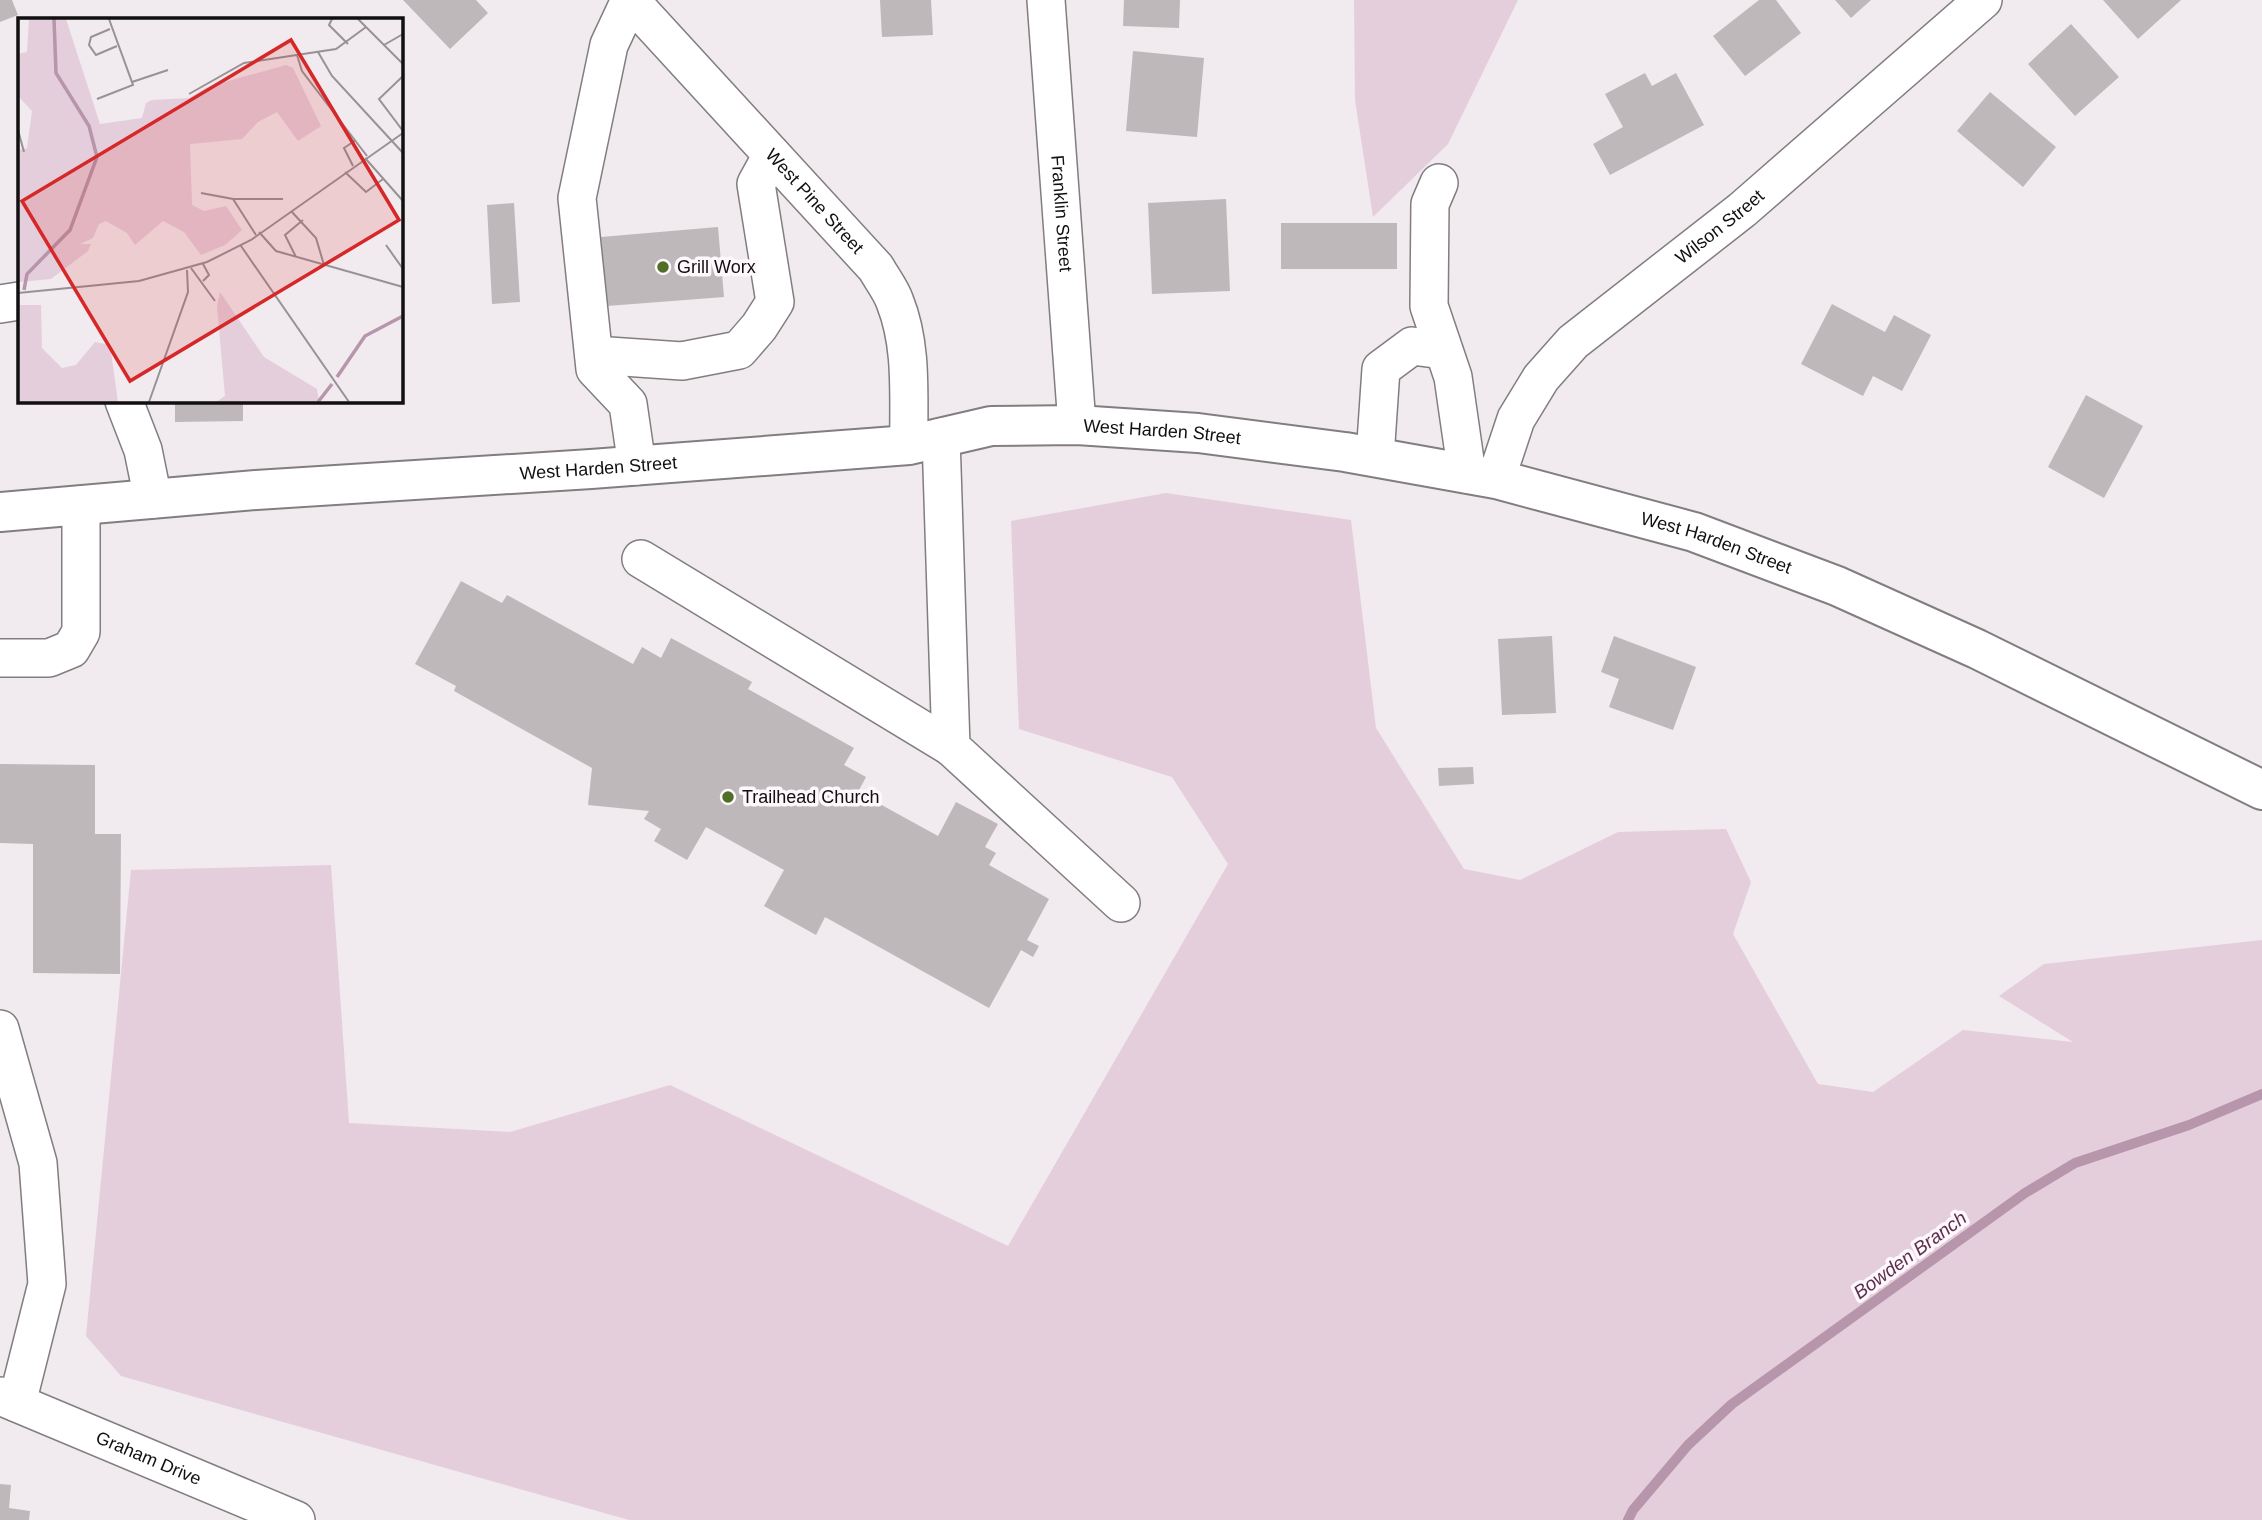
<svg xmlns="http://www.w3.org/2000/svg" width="2262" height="1520" viewBox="0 0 2262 1520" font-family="Arial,sans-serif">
	<rect width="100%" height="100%" fill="#f1eaee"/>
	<path fill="#e4cedc" d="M1354 0H1518L1448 144 1373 217 1355 100Z
		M1166 493 1351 520 1376 728 1464 869 1520 880 1618 832 1726 829 1751 882 1733 934 1818 1084 1873 1092 1963 1030 2073 1042 1999 996 2044 964 2262 940V1520H629L121 1376 86 1336 131 870 331 865 349 1123 510 1132 670 1085 1008 1246 1228 864 1172 777 1019 729 1011 521Z"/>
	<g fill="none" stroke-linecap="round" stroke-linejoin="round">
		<path stroke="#b795ab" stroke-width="10" d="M1628 1520 1633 1510 1688 1445 1732 1404 2025 1193 2075 1163 2189 1125 2262 1094"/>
	</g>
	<path fill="#beb8bb" d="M0 0H12L18 15 0 22Z
		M403 0H476L488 13 450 49Z
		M880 0H931L933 35 882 37Z
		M1124 0H1180L1179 28 1123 26Z
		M1759 0H1776L1801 33 1745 76 1713 36Z
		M1835 0H1871L1851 18Z
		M2103 0H2181L2138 39Z
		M2071 24 2119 77 2075 116 2028 64Z
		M1133 51 1204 58 1197 137 1126 131Z
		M1645 73 1652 86 1676 73 1704 125 1610 175 1593 144 1623 127 1605 94Z
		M1990 92 2056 147 2023 187 1957 131Z
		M1226 199 1230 291 1152 294 1148 203Z
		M514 203 520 302 492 304 487 205Z
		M1281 223H1397V269H1281Z
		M718 227 724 297 607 306 601 237Z
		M1832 304 1885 332 1894 315 1931 335 1902 391 1873 376 1863 396 1801 364Z
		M2086 395 2143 426 2104 498 2048 467Z
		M175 401H243V421L175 422Z
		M461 581 502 603 507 595 633 664 642 647 661 658 671 638 752 682 748 689 854 748 844 765 866 777 858 792 938 836 956 802 998 824 985 847 996 853 989 865 1049 899 1027 940 1039 946 1033 957 1021 950 989 1008 825 917 816 935 764 906 784 870 706 827 687 860 654 841 661 829 644 819 649 811 588 805 592 768 454 691 456 686 415 664Z
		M1552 636 1556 713 1502 715 1498 639Z
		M1614 636 1696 667 1673 730 1609 707 1619 679 1601 672Z
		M0 764 95 765V834H121L120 974 33 973V844L0 843Z
		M1473 767 1474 784 1439 786 1438 768Z
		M0 1484 11 1485 9 1508 30 1511 29 1520H0Z"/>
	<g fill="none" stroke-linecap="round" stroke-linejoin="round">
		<defs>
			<g id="minor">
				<path id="s1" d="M630 0 876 268C882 279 891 290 895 302 913 347 908 397 909 445"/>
				<path d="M630 0 609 45 577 198 595 369 628 404 637 466"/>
				<path id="s2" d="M1046 0 1077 425"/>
				<path d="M1439 183 1430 204 1429 306 1453 377 1467 474"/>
				<path d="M0 304 19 301"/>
				<path d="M594 355 682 361 739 350 759 327 775 302 756 184 772 155"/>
				<path d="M124 401 143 450 153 499"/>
				<path d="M941 437 951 747 1121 903"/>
				<path d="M1375 457 1381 369 1412 346 1443 350"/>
				<path id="s3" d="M1496 479 1516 419 1541 378 1573 342 1742 210 1983 0"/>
				<path d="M641 559 951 747"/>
				<path d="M0 658H49L71 649 81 632V505"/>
				<path d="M0 1029 38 1163 47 1284 17 1403"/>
				<path id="s4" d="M0 1396 296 1520"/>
			</g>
			<g id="major">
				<path id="s5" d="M0 512 256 490 591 469 909 445 991 426 1077 425 1198 433 1345 452 1496 479 1694 532 1837 586 1977 649 2262 790"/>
			</g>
		</defs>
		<use href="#minor" stroke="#827d80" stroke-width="40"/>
		<use href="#major" stroke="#827d80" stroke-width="42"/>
		<use href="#minor" stroke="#fff" stroke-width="37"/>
		<use href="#major" stroke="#fff" stroke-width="38"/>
	</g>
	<g fill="#4e6f25" stroke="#fef8fc" stroke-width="2.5">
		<circle cx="663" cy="267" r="7"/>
		<circle cx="728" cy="797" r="7"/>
	</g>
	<g text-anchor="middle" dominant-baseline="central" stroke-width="7" stroke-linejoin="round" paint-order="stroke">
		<g font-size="18" fill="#110f10" stroke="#fef8fc">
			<text stroke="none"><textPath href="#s1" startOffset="273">West Pine Street</textPath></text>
			<text stroke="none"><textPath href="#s2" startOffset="214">Franklin Street</textPath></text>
			<text stroke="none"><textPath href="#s3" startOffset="346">Wilson Street</textPath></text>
			<text stroke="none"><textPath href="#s5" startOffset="1167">West Harden Street</textPath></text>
			<text stroke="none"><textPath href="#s5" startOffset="600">West Harden Street</textPath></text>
			<text stroke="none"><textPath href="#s5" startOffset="1734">West Harden Street</textPath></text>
			<text stroke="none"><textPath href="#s4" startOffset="161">Graham Drive</textPath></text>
		</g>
		<g font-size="18" fill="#110f10" stroke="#fef8fc" text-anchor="start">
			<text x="677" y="267">Grill Worx</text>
			<text x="742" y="797">Trailhead Church</text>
		</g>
		<g font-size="19" font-style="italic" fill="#5c2f4e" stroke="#fef8fc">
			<text transform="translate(1910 1255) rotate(-36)">Bowden Branch</text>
		</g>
	</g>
	<g transform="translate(18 18)">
		<rect width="385" height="385" fill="#f1eaee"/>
		<path d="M11 1H48L82 106 124 100 128 85 134 82 171 80 189 69 268 47 275 50 303 108 280 123 259 94 240 104 224 121 172 126 174 187 186 193 208 188 224 212 207 227 183 237 166 214 145 203 117 227 109 215 88 203 81 206 75 220 62 226H73L70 233 33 261 0 264V132L9 130 14 93 0 78V36L9 34ZM202 274 246 339 299 371 301 384H198L207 378 199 288ZM0 287H23L24 330 44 350 58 347 77 324 92 327 100 384H0Z" fill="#e4cedc"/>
		<path fill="none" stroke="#b795ab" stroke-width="3.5" d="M6 272 9 256 52 212 79 139 71 108 38 55 36 1M319 359 347 318 385 298M300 384 314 366"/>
		<path fill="none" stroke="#979295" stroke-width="2" d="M314 1 311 7 330 26M340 1 385 46M92 11 73 19 71 27 78 37 99 28M366 27 385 16M300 34 314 58 385 135M279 37 284 53 349 138M385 58 361 81 385 113M114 64 150 52M171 76 226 45 318 31 348 9M79 81 115 67 91 1M0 112 6 134M347 140 385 183M335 148 326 130 338 122M327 154 348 174 365 161M183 175 215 181 238 217M215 181H265M273 193 298 220 306 247M241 214 258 233 385 269M368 227 385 251M223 228 331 384M278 239 267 217 285 202M173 250 197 283M185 263 191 257 185 246M0 275 121 263 189 244 233 222 385 115M131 384 170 274 169 252"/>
		<path fill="#d62828" fill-opacity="0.15" stroke="#d62828" stroke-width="3.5" d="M273 22 381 202 112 363 4 183Z"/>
		<rect width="385" height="385" fill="none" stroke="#110f10" stroke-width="3.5"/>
	</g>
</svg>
